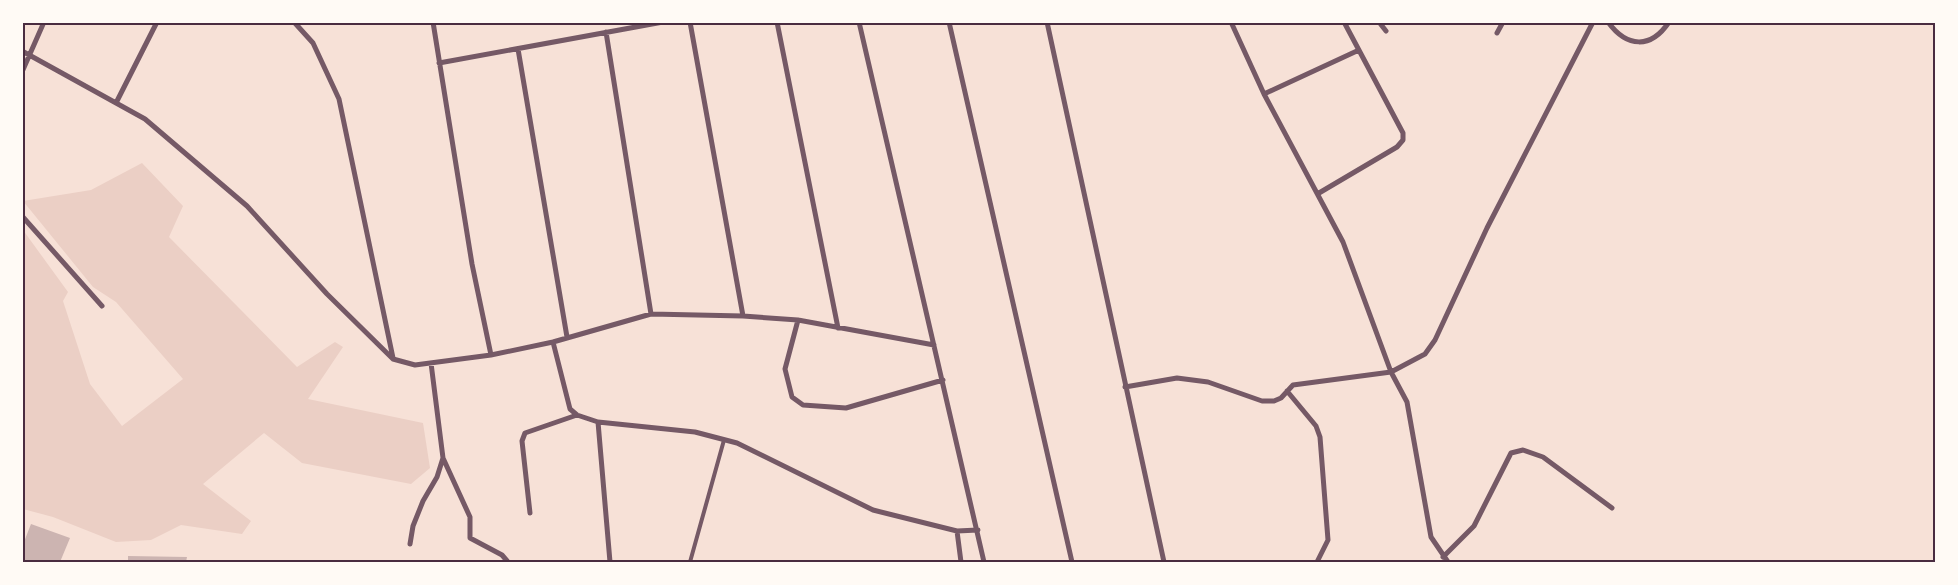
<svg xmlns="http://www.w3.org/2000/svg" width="1958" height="585" viewBox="0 0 1958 585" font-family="Barlow,sans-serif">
	<rect width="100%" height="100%" fill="#f7e1d7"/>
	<path fill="#ebcfc5" d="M142 163 183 206 169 237 297 367 335 342 343 347 308 399 423 423 430 468 411 484 302 463 264 433 203 484 251 521 242 534 181 525 151 540 116 542 53 517 23 509V230L68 292 63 301 90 384 122 426 183 379 116 302 93 287 23 201 91 190Z"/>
	<path fill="#ccb4b1" d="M31 524 70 538 60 562H22V547Z
		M128 556 187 557 186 562H128Z"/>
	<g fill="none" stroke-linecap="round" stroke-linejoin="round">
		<path stroke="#755966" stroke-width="4" d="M690 562 724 440"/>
		<path stroke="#755966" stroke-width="5" d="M294 22 313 43 339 99 393 358
			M433 22 472 264 491 355
			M690 22 743 316
			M777 22 838 328
			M859 22 984 562
			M949 22 1072 562
			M1047 22 1164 562
			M1231 22 1264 94 1343 242 1391 372 1407 402 1431 537 1448 562
			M1379 22 1386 31
			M1608 22C1627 48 1651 49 1669 22
			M606 32 651 314
			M1497 33 1503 22
			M518 49 567 337
			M22 51 145 119 247 206 327 294 393 359 415 365 491 355 553 342 651 314 743 316 798 320 934 345
			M439 63 663 22
			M22 72 44 22
			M1264 94 1359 50
			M116 103 157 22
			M1319 193 1397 147 1403 140V133L1344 22
			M22 216 102 306
			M798 320 785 369 792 397 803 405 846 408 943 380
			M553 342 570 409 577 415 598 422 610 562
			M1125 387 1177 378 1208 382 1262 401H1274L1281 398 1293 385 1391 372 1425 354 1435 340 1487 228 1593 22
			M1287 391 1316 426 1320 437 1328 540 1317 562
			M598 422 695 432 737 443 873 510 957 531 978 530
			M443 458 470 517V538L502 555 508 562
			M530 513 522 441 525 433 577 415
			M957 531 961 562
			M410 544 413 526 423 501 437 477 443 458 431 363
			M1443 557 1474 526 1511 453 1523 450 1543 457 1612 508"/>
	</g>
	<rect width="1958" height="585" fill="none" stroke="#fffaf5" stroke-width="48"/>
	<rect x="24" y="24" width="1910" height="537" fill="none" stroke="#4a2c40" stroke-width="2"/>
</svg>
